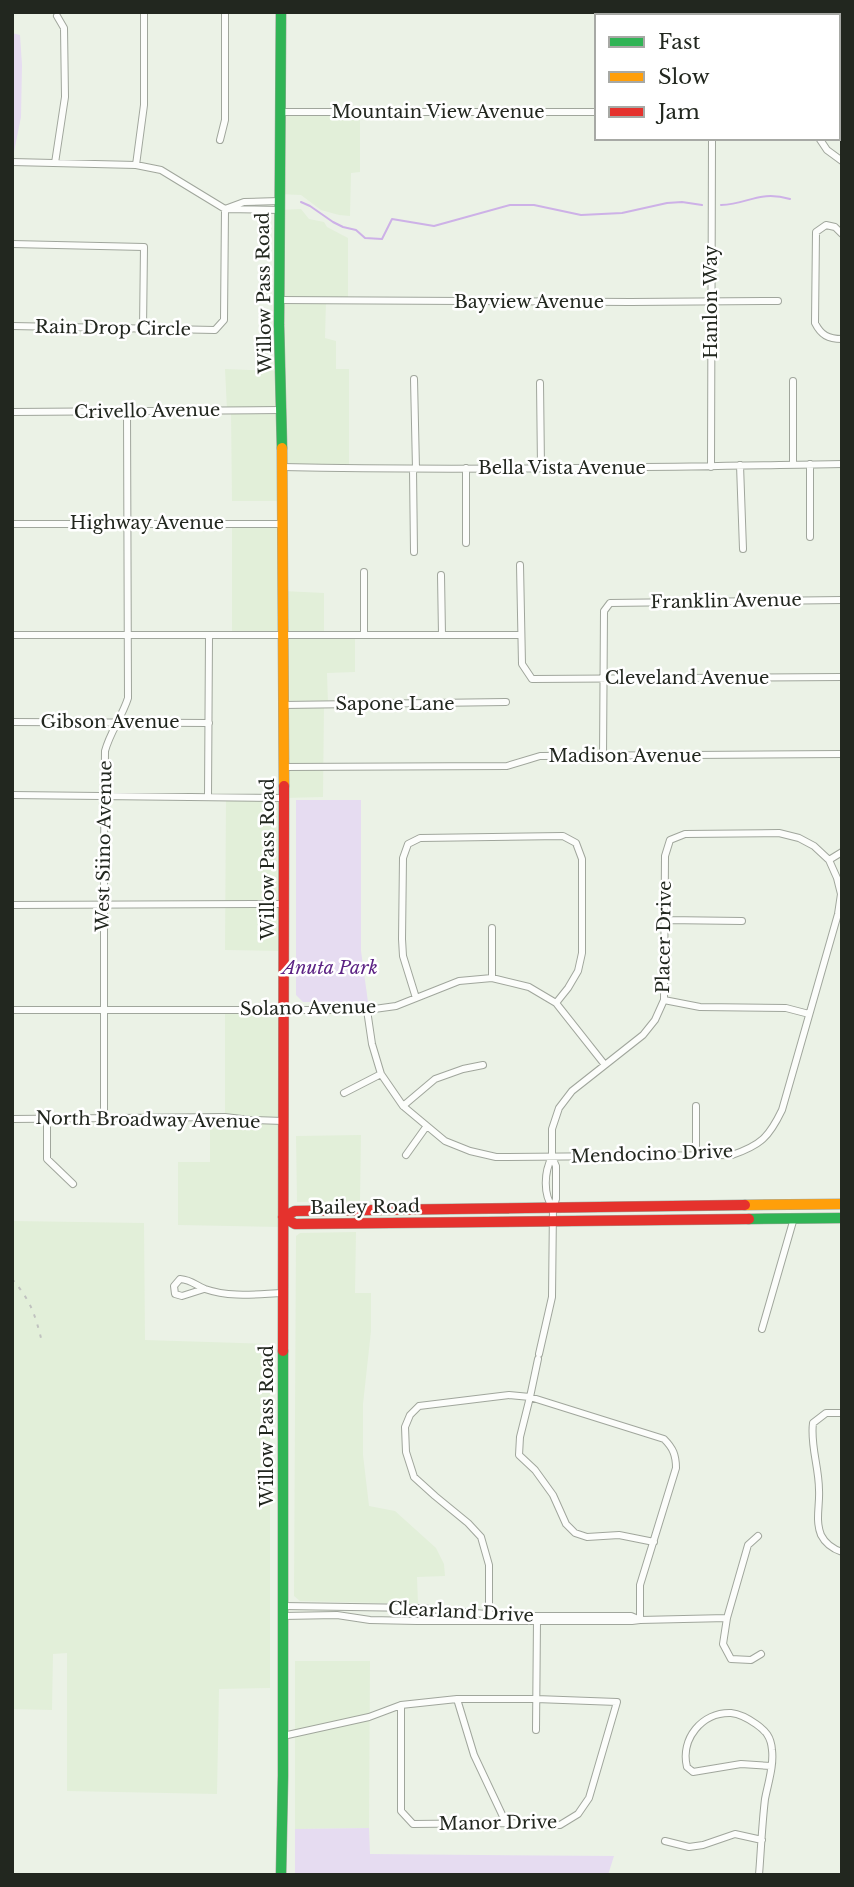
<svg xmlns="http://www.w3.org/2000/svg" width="854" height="1887" viewBox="0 0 854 1887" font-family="'Libre Baskerville',serif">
	<rect width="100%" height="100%" fill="#ebf2e6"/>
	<path fill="#e2efd9" d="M280 112 360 113V172L351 173 350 216 339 215 321 210 301 195 279 194Z
		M301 209 309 219 324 222 327 227 348 238V301H326L325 338 336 341V369H349V468L282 467V501H232L231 411 227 410 225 369 280 371 279 210Z
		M232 523 282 524 283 591 324 593V635H355V672L327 673 328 705H324L323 797 284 798 283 951 225 950 226 798H283V637L232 635Z
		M283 1009V1227L178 1225V1162H210V1117H225V1010Z
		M361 1135 360 1201 297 1202 296 1136Z
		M12 1221 144 1223 145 1340 270 1344V1688L219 1689 217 1794 67 1791V1653L53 1654 52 1710 12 1709Z
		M356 1232 355 1293H371V1331L363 1404V1455L369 1506 395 1511 436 1548 444 1564 445 1576 417 1577 418 1604 300 1601 294 1596 296 1236 300 1233Z
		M295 1661H370L369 1828 295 1829Z"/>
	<path fill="#e6dcf1" d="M12 33 20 35 22 65 21 117 12 162Z
		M296 800H361V951L368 1002H303L296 995Z
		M369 1828 370 1854 614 1856 608 1875H295V1829Z"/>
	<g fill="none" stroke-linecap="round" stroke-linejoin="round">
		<path stroke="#cdb1e7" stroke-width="2" d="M301 202 310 206 333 222 343 227 356 230 365 238 382 239 392 219 434 226 510 205H534L581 215 622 213 667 203 682 202 702 205
			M721 205C749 204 759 190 790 199"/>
		<defs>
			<path id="street" d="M712 16V12
				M838 37H842
				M280 112H597
				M819 138 827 150 842 161
				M220 140 225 120V12
				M12 162 136 165 161 170 225 209 224 320 215 330 12 326
				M55 163 65 97 64 28 57 16
				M136 165 144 105V12
				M279 201 244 202 225 209 279 210
				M842 234 835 227 826 225 816 232 815 323C821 335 828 339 842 339
				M12 244 144 247 143 329
				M279 300 630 302 778 301
				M414 379 416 469
				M793 381V464
				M540 383 541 467
				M12 412 282 410
				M740 465 743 549
				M282 467C468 471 655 467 842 464
				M711 467 712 138
				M466 468V543
				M413 469 414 552
				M12 524H282
				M810 537V464
				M520 565 522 664 532 679 842 677
				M364 572V635
				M441 575 442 635
				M12 635H520
				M283 705 506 702
				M12 722 209 723
				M603 757 604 611 610 603 842 600
				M283 767 507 766 540 756 842 754
				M12 795 283 798
				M208 797 209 636
				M829 860 842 852
				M12 905 283 904
				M665 920 742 921
				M492 928V978
				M416 998 403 956 402 939 403 858 408 844 420 838 563 836 576 843 582 859V953L578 971 568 988 556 1003
				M664 1000 700 1007 786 1008 809 1014
				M12 1010H367L396 1006 459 981 492 978 529 987 556 1003 605 1065
				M367 1010 372 1044 381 1074 403 1106 445 1141 470 1151 496 1157 732 1155C761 1145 769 1137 782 1110L838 914 841 894 837 878 829 860 814 846 799 838 779 833 685 834 670 840 665 856 664 1000 655 1020 643 1035 572 1091 559 1108 552 1129V1157L556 1166V1199L553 1208 552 1297 539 1354
				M344 1093 381 1074
				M403 1106 435 1079 463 1069 483 1065
				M696 1106V1155
				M104 1117V858L105 751C110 732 122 717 128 698L127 412
				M12 1119 225 1117 250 1120 283 1121
				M47 1119V1159L73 1184
				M406 1155 426 1127
				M552 1157C544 1172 543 1194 553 1208
				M204 1289 182 1296 175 1294 174 1286 180 1279C192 1280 195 1285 205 1289 231 1298 257 1294 283 1293
				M762 1329 794 1218
				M538 1359 530 1397 520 1437 519 1455 535 1470 553 1495 566 1524 575 1533 587 1537 619 1535 654 1542
				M842 1413H826L813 1423C810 1445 819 1467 819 1490 820 1505 815 1520 821 1535 825 1543 833 1549 842 1552
				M758 1536 748 1545 727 1618 723 1644 731 1659 751 1660 761 1654
				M283 1606 418 1608 509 1616H631L638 1619
				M283 1616 337 1615 370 1620 417 1621H632L640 1620 727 1618
				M489 1620V1565L481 1537 468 1523 435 1496 414 1477 406 1452 405 1427 410 1415 419 1406 509 1395 530 1397 664 1439C673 1448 676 1455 676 1468L640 1585V1620
				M457 1699 474 1755 506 1823
				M536 1730 537 1620
				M283 1736 369 1717 401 1705 457 1699H536L617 1702 589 1798 578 1814 560 1825 506 1823 413 1824 401 1811V1705
				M665 1841 689 1847 703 1845 735 1834 762 1840
				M759 1875C761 1850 762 1824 765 1799 768 1783 774 1766 772 1750 771 1737 766 1731 756 1724 749 1719 740 1714 731 1713 702 1712 680 1739 687 1767L693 1772 741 1764 771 1766"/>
			<path id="fast" d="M281 12 279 325 282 448
				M749 1219 842 1218
				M281 1875 283 1776V1351"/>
			<path id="slow" d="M282 448 284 786
				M745 1205 842 1204"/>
			<path id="jam" d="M283 1217 295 1211 745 1205
				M283 1217 295 1224 749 1219
				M283 1351 284 786"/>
		</defs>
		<use href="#street" stroke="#a0a69c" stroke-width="8"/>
		<use href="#fast" stroke="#a0a69c" stroke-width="11"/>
		<use href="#slow" stroke="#a0a69c" stroke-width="11"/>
		<use href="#jam" stroke="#a0a69c" stroke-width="11"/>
		<use href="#street" stroke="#fcfdfb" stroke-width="6"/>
		<use href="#fast" stroke="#30b455" stroke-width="10"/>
		<use href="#slow" stroke="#ff9f0a" stroke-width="10"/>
		<use href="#jam" stroke="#e5322d" stroke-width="10"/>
		<path stroke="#c0c2bf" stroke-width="2" stroke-dasharray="3.5 7" stroke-linecap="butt" d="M12 1279C31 1301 35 1314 42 1342"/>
	</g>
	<g text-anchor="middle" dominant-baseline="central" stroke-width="5" stroke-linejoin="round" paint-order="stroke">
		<g font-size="18" fill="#22271f" stroke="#fff">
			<text x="438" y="112">Mountain View Avenue</text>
			<text transform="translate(264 293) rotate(-91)">Willow Pass Road</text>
			<text x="529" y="302">Bayview Avenue</text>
			<text transform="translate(711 302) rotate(-90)">Hanlon Way</text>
			<text transform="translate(113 328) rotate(1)">Rain Drop Circle</text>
			<text transform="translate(147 411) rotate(-1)">Crivello Avenue</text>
			<text x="562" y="468">Bella Vista Avenue</text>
			<text x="147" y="523">Highway Avenue</text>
			<text transform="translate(726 601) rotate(-1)">Franklin Avenue</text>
			<text x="687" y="678">Cleveland Avenue</text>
			<text x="395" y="704">Sapone Lane</text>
			<text x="110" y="722">Gibson Avenue</text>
			<text x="625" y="756">Madison Avenue</text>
			<text transform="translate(104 846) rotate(-89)">West Siino Avenue</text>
			<text transform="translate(268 859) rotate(-90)">Willow Pass Road</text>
			<text transform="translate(664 937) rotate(-89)">Placer Drive</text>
			<text transform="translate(308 1008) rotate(-1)">Solano Avenue</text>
			<text transform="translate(148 1120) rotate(1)">North Broadway Avenue</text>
			<text transform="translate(652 1154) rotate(-2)">Mendocino Drive</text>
			<text transform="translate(365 1207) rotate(-1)">Bailey Road</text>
			<text transform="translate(267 1426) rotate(-90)">Willow Pass Road</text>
			<text transform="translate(461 1612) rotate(3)">Clearland Drive</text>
			<text transform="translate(498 1823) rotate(-1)">Manor Drive</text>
		</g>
		<g font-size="18" font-style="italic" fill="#5c2384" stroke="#fff">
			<text x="330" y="968">Anuta Park</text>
		</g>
	</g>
	<rect width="854" height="1887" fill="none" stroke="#22271f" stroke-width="28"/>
	<rect x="595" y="14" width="245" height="126" fill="#ffffff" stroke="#a7a9a5" stroke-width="2"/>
	<rect x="609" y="37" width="35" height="10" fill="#30b455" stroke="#a7a9a5" stroke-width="2"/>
	<text x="658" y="49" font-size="21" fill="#22271f">Fast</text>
	<rect x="609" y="72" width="35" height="10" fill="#ff9f0a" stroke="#a7a9a5" stroke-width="2"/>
	<text x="658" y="84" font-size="21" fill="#22271f">Slow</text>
	<rect x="609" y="107" width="35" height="10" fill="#e5322d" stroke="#a7a9a5" stroke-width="2"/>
	<text x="658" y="119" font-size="21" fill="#22271f">Jam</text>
</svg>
